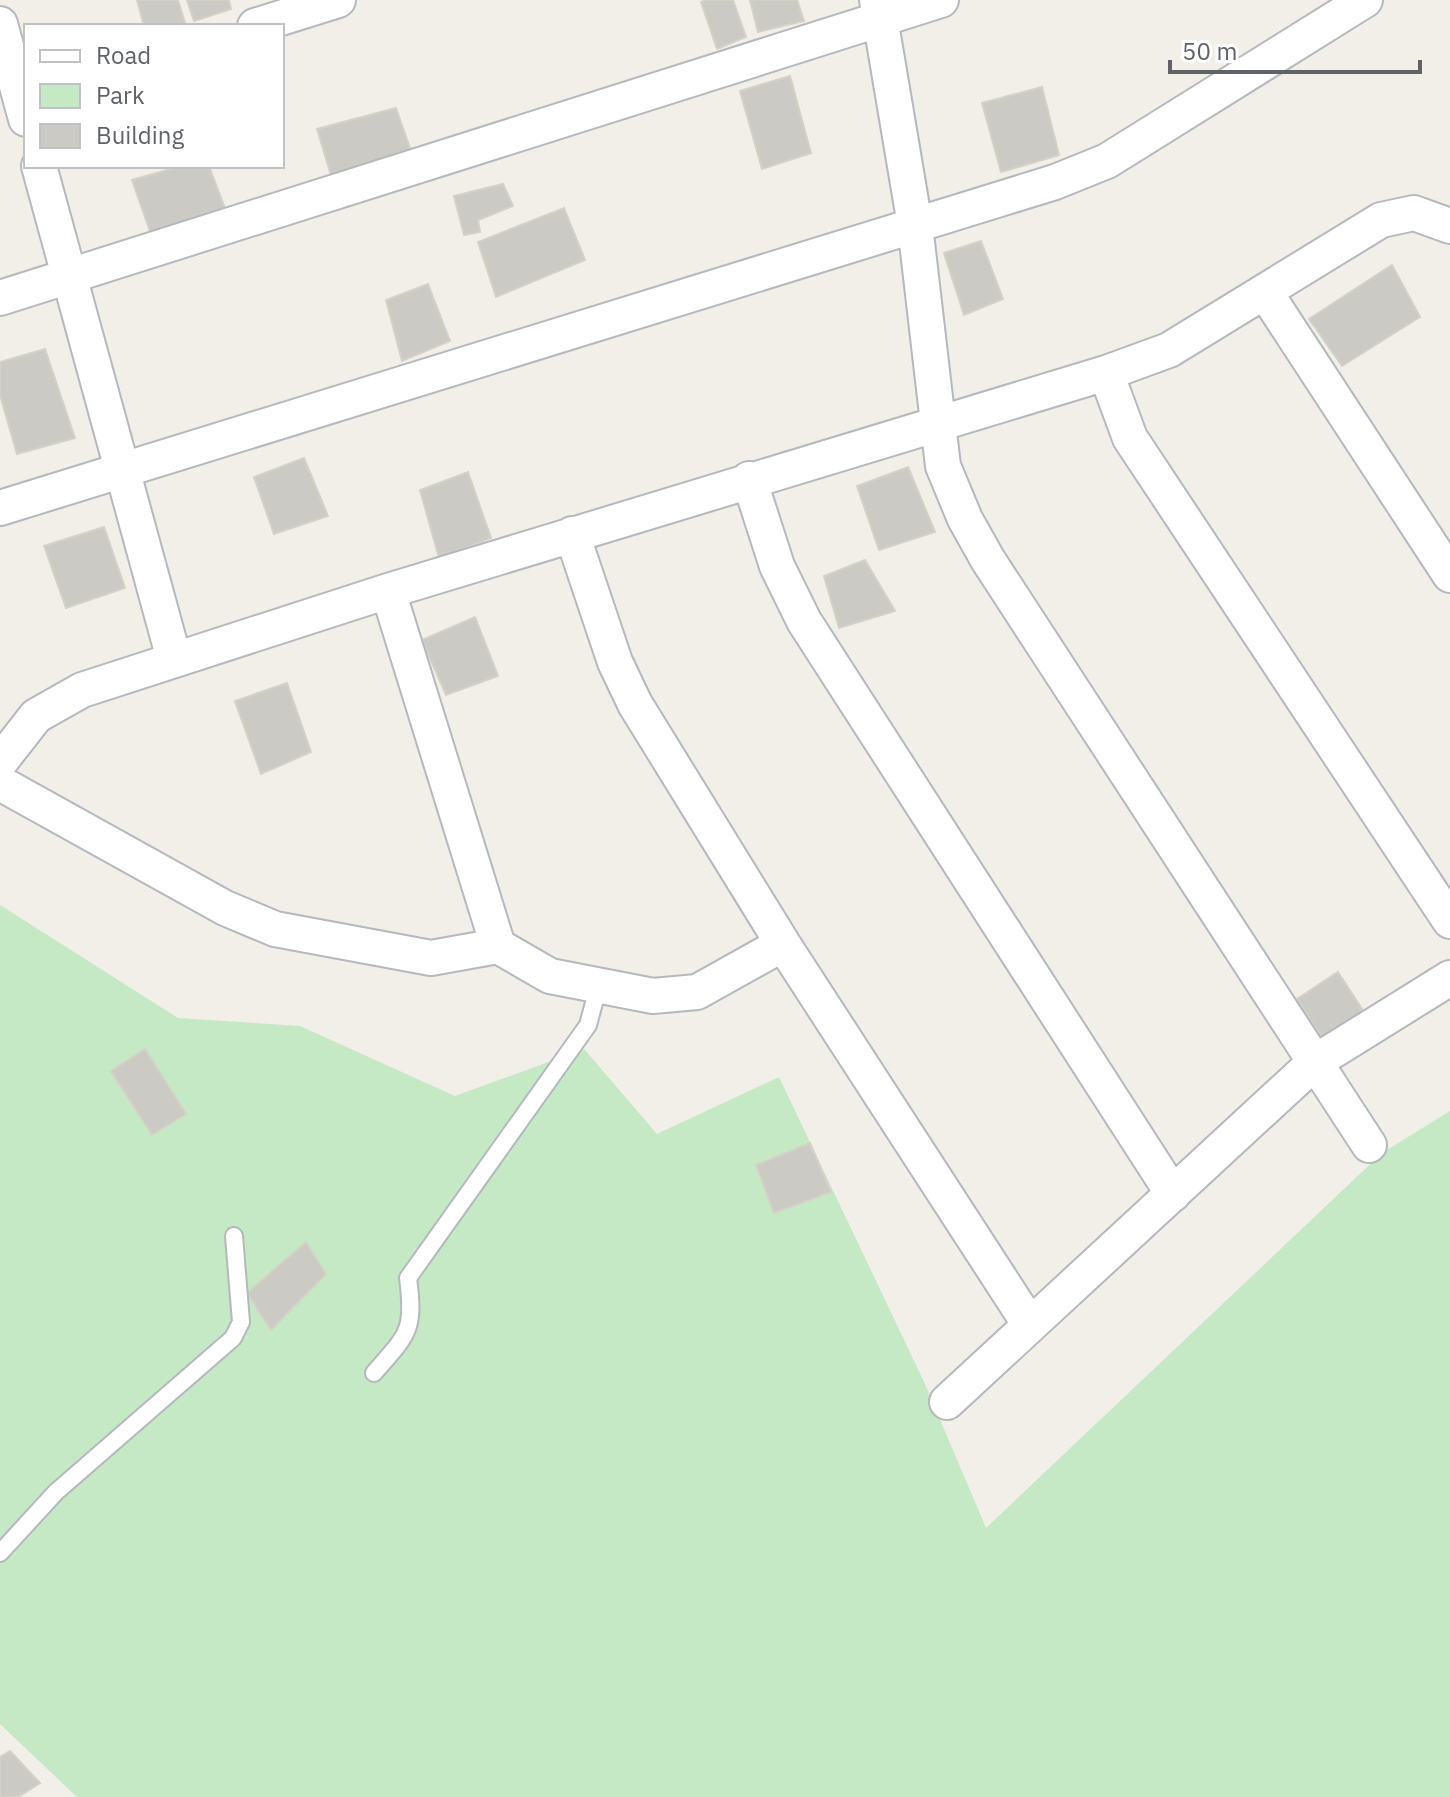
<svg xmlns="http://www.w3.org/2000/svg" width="1450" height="1797" viewBox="0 0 1450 1797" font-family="'IBM Plex Sans',sans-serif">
	<rect width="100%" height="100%" fill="#f1efe8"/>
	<path fill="#c5e8c5" d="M0 905 178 1018 300 1026 455 1096 584 1049 657 1134 779 1077 925 1384 986 1528 1382 1153 1450 1111V1797H77L0 1724Z"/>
	<path fill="#cccac5" stroke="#d6d1c6" stroke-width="2" d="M137 0H178L186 26H144Z
		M187 0H229L231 9 194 21Z
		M706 0H733L746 37 717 49 701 2Z
		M750 0H797L804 21 758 32Z
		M790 76 811 153 762 169 740 91Z
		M1042 87 1059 155 1001 172 982 103Z
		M396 108 411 151 333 182 317 129Z
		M181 166H209L230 222 154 243 132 180Z
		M503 184 513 206 478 220 480 232 464 235 454 196Z
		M564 208 585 260 496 297 478 242Z
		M981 241 1003 299 964 315 944 253Z
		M1392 265 1420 317 1342 366 1309 319Z
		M428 284 450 341 402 361 386 300Z
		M45 349 75 438 17 454 0 395V362Z
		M304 458 328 516 274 534 254 477Z
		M908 467 935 532 879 550 857 486Z
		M468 472 491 538 439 558 420 490Z
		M104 527 125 588 66 608 44 546Z
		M865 560 895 611 839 628 824 576Z
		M475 617 498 676 446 695 422 640Z
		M287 683 311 752 261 774 235 701Z
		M1338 972 1364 1012 1323 1039 1297 999Z
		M145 1049 186 1114 152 1135 111 1071Z
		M810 1143 831 1192 774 1213 756 1165Z
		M306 1242 326 1274 271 1330 247 1293Z
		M10 1751 40 1783 18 1797H0V1757Z"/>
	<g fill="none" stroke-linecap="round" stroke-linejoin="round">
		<defs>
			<path id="lane" d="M374 1373C408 1334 415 1331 408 1278L588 1025 598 988
				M0 1553 56 1492 233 1338 241 1322 234 1236"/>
			<path id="street" d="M877 0 915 225 943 466 965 519 988 560 1369 1145
				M0 24 26 119
				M255 26 338 0
				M39 166 174 659
				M1265 292 1450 575
				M0 298 941 0
				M1106 373 1130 438 1450 921
				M749 479 777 566 804 621 1173 1194
				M0 508 1055 182 1107 161 1365 0
				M572 534 615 662 635 704 783 944 1030 1325
				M388 591 498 946 550 976 653 996 697 992 783 944
				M0 762 36 716 82 690 388 591 1106 373 1169 350 1381 220 1414 213 1450 226
				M0 783 225 908 275 929 431 958 498 946
				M947 1402 1315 1062 1450 978"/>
		</defs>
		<use href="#lane" stroke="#b5b8bc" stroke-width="20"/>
		<use href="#street" stroke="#b5b8bc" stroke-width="38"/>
		<use href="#lane" stroke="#fff" stroke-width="16"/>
		<use href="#street" stroke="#fff" stroke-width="34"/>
	</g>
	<rect x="24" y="24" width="260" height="144" fill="#ffffff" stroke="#bfc1c3" stroke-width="2"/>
	<rect x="40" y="50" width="40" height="12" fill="#ffffff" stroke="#bfc1c3" stroke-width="2"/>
	<text x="96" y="64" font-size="24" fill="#5f6368">Road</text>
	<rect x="40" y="84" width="40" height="24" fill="#c5e8c5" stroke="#bfc1c3" stroke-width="2"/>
	<text x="96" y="104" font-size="24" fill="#5f6368">Park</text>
	<rect x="40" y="124" width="40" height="24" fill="#cccac5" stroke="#bfc1c3" stroke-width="2"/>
	<text x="96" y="144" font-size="24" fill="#5f6368">Building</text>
	<path d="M1170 60v12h250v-12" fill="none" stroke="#5f6368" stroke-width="4"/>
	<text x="1182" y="60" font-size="24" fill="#5f6368" stroke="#ffffff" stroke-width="6" paint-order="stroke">50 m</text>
</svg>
